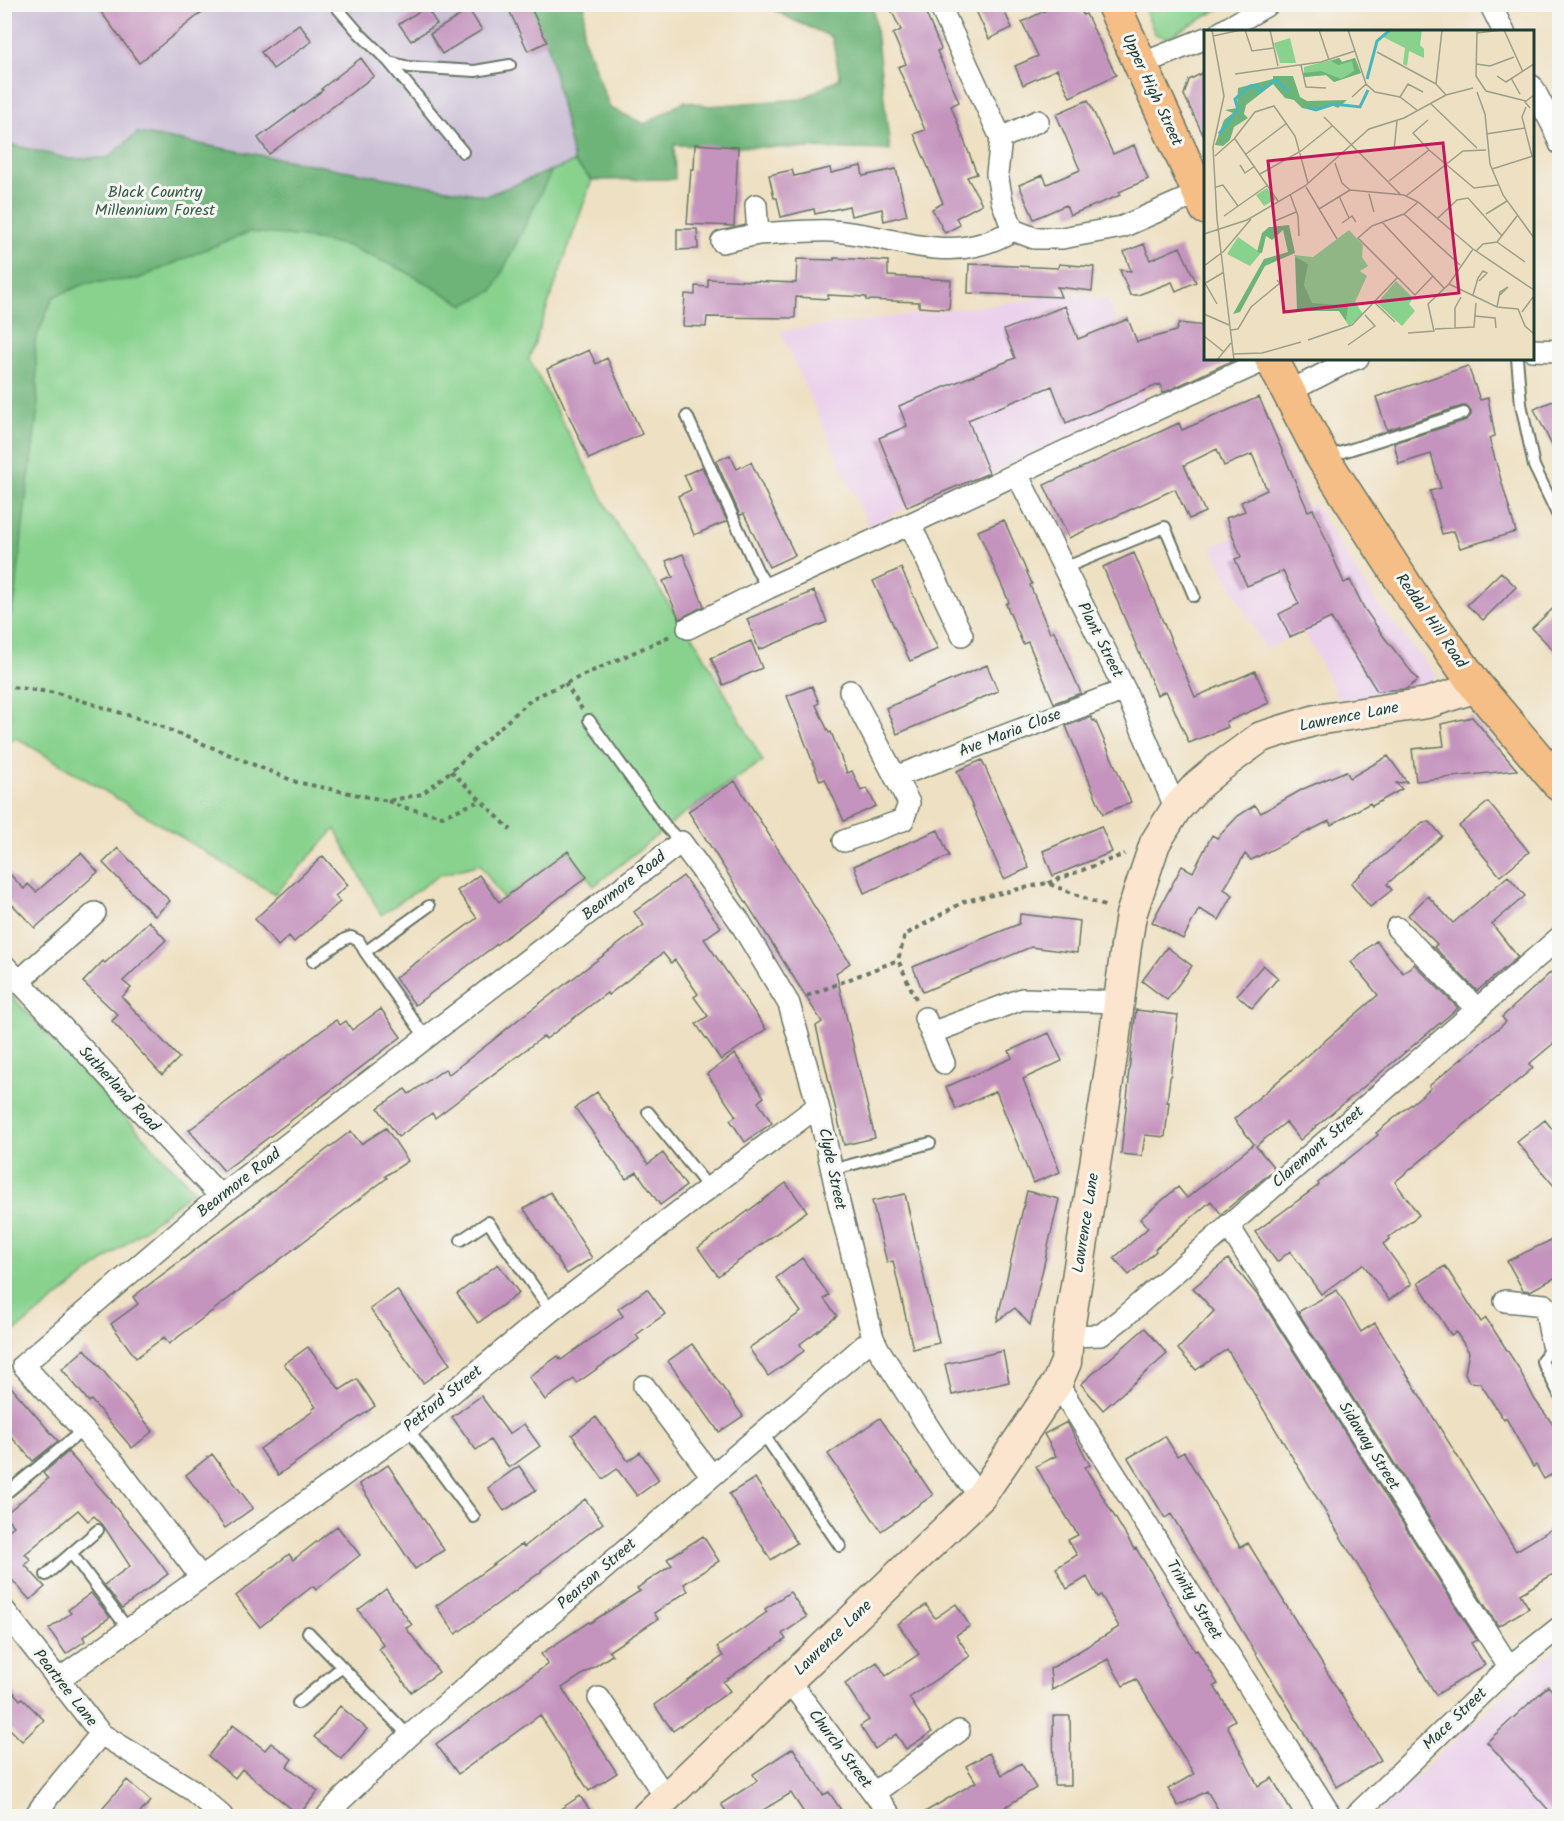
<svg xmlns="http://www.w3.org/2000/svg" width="1564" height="1821" viewBox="0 0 1564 1821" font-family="Kalam,sans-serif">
	<rect width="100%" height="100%" fill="#f6f6f2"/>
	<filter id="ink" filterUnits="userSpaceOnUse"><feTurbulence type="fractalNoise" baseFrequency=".0167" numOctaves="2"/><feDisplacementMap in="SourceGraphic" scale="12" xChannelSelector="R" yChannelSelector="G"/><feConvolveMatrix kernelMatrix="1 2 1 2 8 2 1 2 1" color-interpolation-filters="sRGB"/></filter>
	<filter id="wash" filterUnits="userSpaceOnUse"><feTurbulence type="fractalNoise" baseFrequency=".008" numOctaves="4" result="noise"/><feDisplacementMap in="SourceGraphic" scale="24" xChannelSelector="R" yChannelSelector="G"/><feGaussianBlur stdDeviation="1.35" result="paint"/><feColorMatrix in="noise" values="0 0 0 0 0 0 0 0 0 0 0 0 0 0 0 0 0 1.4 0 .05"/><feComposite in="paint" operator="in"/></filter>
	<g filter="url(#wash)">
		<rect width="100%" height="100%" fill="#eee0c2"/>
		<path fill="#ebd1eb" d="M1059 291 1108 301 1146 399 989 474 907 507 869 527 780 331 1030 300Z
			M1314 504 1375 601 1436 675 1427 691 1394 698 1340 701 1304 631 1265 649 1211 547Z
			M1559 1646V1816H1373L1517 1683Z"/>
		<path fill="#cbbfd5" d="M529 4 548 46 574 162 486 196 137 133 108 158 69 159 5 143V5Z"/>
		<path fill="#88d28e" stroke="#548861" stroke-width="1.5" d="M1143 5H1226L1167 38 1155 34Z
			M137 133 486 196 574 162 592 180 529 359 619 529 679 619 694 638 763 761 686 812 594 886 568 851 503 899 480 864 440 875 381 915 335 829 275 894 17 738 5 743V143L69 159 108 158Z
			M5 989 194 1190 5 1339Z"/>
		<path fill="#6eb479" stroke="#467856" stroke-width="1.5" d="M529 5H585L583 36 610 108 645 124 685 101 709 106 802 99 840 78 832 37 793 20 765 5H873L890 150 674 145 675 179 592 180 574 162 548 46Z
			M137 133 486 196 552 170 493 291 464 305 403 270 348 246 296 236 250 232 204 250 138 279 87 283 53 297 35 341 38 408 26 498 15 601 5 631V143L69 159 108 158Z"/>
		<g id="blocks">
			<path fill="#c594be" d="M95 4H212L139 63Z
				M520 4H529L547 42 528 51 509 10Z
				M888 4H922L941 49 937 51 959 102 951 106 977 174 967 177 982 204 956 218 960 225 945 233 932 209 943 203 914 134 925 130 898 67 906 64 893 34 901 30Z
				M973 4H1001L1012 28 989 39Z
				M1058 4H1078L1083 15 1086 14 1116 75 1070 97 1057 69 1023 85 1015 66 1038 56 1022 22Z
				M426 7 437 24 411 41 399 24Z
				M469 10 482 30 442 54 430 34Z
				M299 24 312 41 273 69 261 52Z
				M361 58 374 76 269 154 258 138 323 90 321 89Z
				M1206 71V141L1184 95 1189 80Z
				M1088 100 1113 154 1134 145 1148 179 1119 192 1121 195 1070 215 1066 205 1034 219 1019 185 1043 175 1047 184 1080 170 1056 114Z
				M695 144 738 147 734 226 687 224 691 169H694Z
				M861 166 863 176 896 169 907 215 884 221 882 209 851 216 849 206 815 214 814 209 781 217 777 198H774L769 175 792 170 794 176 830 168 831 173Z
				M677 229H697L698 249 677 250Z
				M1144 244 1150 260 1180 247 1196 282 1176 291 1172 282 1138 295H1130L1120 270 1131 271 1124 252Z
				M834 258 888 261V276L951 280 949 309 919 307V302L866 300V297L828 295V299L796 297 795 318 707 317 706 327 683 326 685 294 695 295V286L708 287V279L796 283 797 259 834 260Z
				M969 264 1058 268 1059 264 1094 267 1092 291 1057 287 1061 297 968 293Z
				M1065 306 1078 339 1128 319 1137 342 1176 331 1179 323 1206 326V358H1238L1163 393 1160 384 1066 423 1052 386 968 420 989 473 907 507 879 438 907 426 899 406 1015 358 1004 330Z
				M589 350 596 364 607 358 642 434 589 459 547 369Z
				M1468 366 1480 400 1488 398 1495 436 1489 438 1516 532 1460 548 1454 531 1442 534 1430 491 1441 488 1431 454 1399 464 1394 443 1466 420 1471 415V410L1466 406H1462L1387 430 1376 397Z
				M1259 397 1308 511 1313 509 1344 583 1350 580 1364 608 1384 637 1418 680 1406 689 1377 691 1331 618 1290 637 1279 614 1299 604 1283 571 1247 586 1235 559 1241 557 1226 518 1245 511 1241 502 1267 490 1252 454 1224 466 1217 449 1184 465 1205 512 1189 519 1175 489 1069 538 1044 485 1179 423 1182 430Z
				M1560 398V462L1534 409Z
				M730 455 737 469 751 462 795 555 769 567 744 514 740 515 716 461Z
				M702 467 727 521 694 535 678 496 691 490 684 475Z
				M1004 520 1032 584 1030 585 1050 633 1054 631 1081 693 1054 703 1028 642 1023 644 1006 604 1009 602 978 531Z
				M1134 553 1195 697 1255 671 1269 703 1226 722 1228 727 1189 743 1166 691 1157 695 1103 567Z
				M683 554 704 606 679 619 663 581 673 577 666 561Z
				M901 568 938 649 910 661 873 581Z
				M1501 572 1516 587 1483 620 1467 605Z
				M814 591 827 622 759 650 747 619Z
				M1560 602V657L1532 628Z
				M751 641 762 668 723 685 711 658Z
				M987 665 998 691 897 734 886 708Z
				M812 686 819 703 816 705 829 733 831 732 847 773 852 771 861 791 867 788 876 806 844 821 825 779 820 781 787 696Z
				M1091 717 1093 721 1095 720 1131 802 1103 814 1066 726Z
				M1472 717 1517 770 1416 781 1412 749 1444 746 1441 724Z
				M1388 756 1407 782 1396 783 1402 789 1372 806 1370 803 1331 825 1329 821 1251 860 1245 854 1224 889 1233 895 1219 920 1199 909 1183 939 1152 922 1182 866 1193 872 1212 835 1217 838 1238 816 1255 805 1261 813 1303 789 1346 771 1350 778Z
				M982 760 1029 868 1004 879 957 771Z
				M735 781 850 963 836 973 875 1138 844 1145 816 1026 822 1022 688 811Z
				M1488 802 1529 852 1500 876 1459 826Z
				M1423 822H1430L1442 836 1387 884 1392 890 1370 907 1351 883Z
				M1101 826 1112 852 1053 876 1043 851Z
				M938 830 949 856 864 893 854 866Z
				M118 848 170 901 155 916 103 863Z
				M568 851 587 877 415 1005 395 978 477 918 457 891 479 875 499 902Z
				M81 853 98 872 35 928 4 896V868L24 889 28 884 36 892Z
				M323 856 348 885 335 896 340 902 294 942 289 936 278 946 255 919Z
				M683 876 721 927 704 939 766 1029 721 1060 696 1024 708 1016 694 997 698 994 675 960 671 963 663 953 608 995 607 993 546 1039 544 1036 435 1118 432 1113 398 1137 378 1108 405 1089 409 1094 445 1069 449 1074 492 1041 520 1018 644 925 634 912Z
				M1508 876 1525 896 1492 924 1518 957 1477 991 1434 947 1437 944 1408 915 1428 896 1453 923Z
				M1020 914 1080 921 1077 953 1031 947 923 992 913 967 1019 924Z
				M149 921 166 940 123 981 131 988 122 997 179 1058 162 1075 112 1021 118 1015 83 982 103 961 105 963Z
				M1376 941 1403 973 1414 964 1458 1008 1300 1140 1286 1122 1256 1146 1275 1169 1221 1214 1211 1201 1155 1249 1156 1251 1129 1275 1114 1258 1148 1228 1140 1219 1178 1187 1187 1198 1254 1144 1234 1119 1378 995 1351 962Z
				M1167 947 1192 966 1167 1000 1142 981Z
				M1560 964V1038L1529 1064 1533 1068 1395 1182 1419 1215 1389 1237 1390 1239 1383 1244 1412 1284 1389 1300 1363 1264 1321 1294 1290 1251 1277 1262 1255 1232 1319 1185 1318 1183 1378 1135 1376 1133 1431 1088 1429 1086 1506 1022 1502 1017Z
				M1263 965 1278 978 1252 1008 1237 995Z
				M381 1009 401 1037 224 1171 189 1130 336 1020 340 1025 346 1021 352 1030Z
				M1136 1010 1178 1015 1167 1102H1169L1165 1137 1145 1135 1142 1156 1121 1154 1129 1080 1128 1079Z
				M1049 1033 1062 1061 1023 1079 1060 1172 1033 1183 996 1091 956 1109 946 1087 1012 1058 1009 1051Z
				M735 1054 764 1097 758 1102 772 1123 745 1142 730 1120 736 1116 707 1074Z
				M597 1092 648 1164 663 1153 686 1186 660 1205 637 1172 626 1179 575 1108Z
				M1545 1120 1560 1139V1193L1517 1142Z
				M386 1128 408 1161 385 1176 387 1178 169 1344 164 1337 136 1358 111 1324 138 1304 133 1297 351 1131 361 1144Z
				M786 1183 807 1211 718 1276 698 1248Z
				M1027 1191 1059 1199 1030 1325 1015 1308 997 1321Z
				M550 1192 592 1258 567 1274 524 1209Z
				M905 1194 939 1343 913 1349 893 1261 887 1263 872 1201Z
				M1560 1236V1275L1530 1291 1523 1290 1507 1261Z
				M802 1258 829 1295 824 1299 837 1316 800 1344 804 1351 768 1376 749 1348 801 1312 776 1278Z
				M1228 1259 1259 1297 1477 1640 1471 1643 1485 1665 1436 1695 1227 1349 1196 1370 1178 1349 1214 1311 1193 1288Z
				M498 1264 519 1293 478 1323 457 1294Z
				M1445 1266 1481 1322 1486 1318 1518 1367 1535 1400 1560 1434V1470L1544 1479 1536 1465 1533 1467 1506 1418 1504 1420 1480 1383 1469 1382 1465 1373 1469 1352 1456 1332 1451 1335 1418 1283Z
				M647 1289 665 1314 636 1335 639 1339 577 1383 574 1379 545 1400 529 1377 558 1356 561 1360 623 1316 618 1309Z
				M397 1290 450 1364 423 1383 370 1309Z
				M1337 1290 1361 1332 1375 1323 1516 1551 1560 1524V1570L1520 1594 1529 1608 1498 1626 1298 1312Z
				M1145 1328 1167 1354 1103 1410 1081 1384Z
				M692 1344 743 1416 719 1432 668 1361Z
				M308 1347 340 1390 357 1379 375 1406 278 1475 260 1449 313 1411 312 1409 316 1407 284 1364Z
				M85 1349 153 1431 132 1448 91 1400 89 1402 62 1369Z
				M1003 1351 1009 1382 952 1395 945 1364Z
				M4 1379 58 1441 33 1461 4 1429Z
				M481 1396 509 1434 524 1424 540 1446 509 1468 490 1440 476 1450 452 1417Z
				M596 1417 628 1461 640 1452 659 1480 637 1496 617 1469 603 1479 572 1435Z
				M880 1418 933 1495 881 1531 828 1454Z
				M1067 1422 1090 1465 1085 1467 1134 1549 1136 1548 1150 1571 1195 1651 1197 1650 1218 1684 1214 1686 1235 1720 1227 1725 1258 1786 1272 1778 1294 1816H1222L1207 1791 1178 1806 1168 1789 1194 1774 1136 1679 1123 1686 1108 1659 1052 1690 1050 1669 1119 1627 1101 1595 1098 1597 1087 1577 1067 1589 1056 1568 1077 1555 1068 1540 1078 1535 1056 1500H1055L1036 1466 1056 1456 1044 1434Z
				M1165 1436 1177 1456 1184 1452 1240 1547 1248 1543 1381 1760 1337 1787 1171 1514 1165 1518 1128 1458Z
				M68 1452 111 1500 110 1501 150 1549 168 1574 122 1608 104 1585 130 1566 103 1525 94 1516 88 1521 78 1510 25 1554 31 1560 25 1565 45 1587 30 1600 4 1571V1534L14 1526 4 1515 48 1479 43 1473Z
				M212 1454 253 1508 225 1528 186 1475Z
				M388 1465 444 1550 415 1569 359 1484Z
				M519 1466 536 1490 504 1511 488 1488Z
				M755 1478 797 1543 771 1560 729 1494Z
				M585 1499 603 1523 541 1570 542 1571 456 1634 436 1606 522 1544 524 1547Z
				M337 1526 360 1555 316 1590 313 1586 260 1627 236 1596 289 1554 293 1560Z
				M703 1536 719 1561 684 1584 688 1591 654 1613 658 1619 609 1651 612 1655 562 1688 617 1773 589 1791 540 1715 458 1774 436 1744 548 1664 541 1654 589 1622 590 1623 640 1591 637 1588 672 1565 667 1559Z
				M386 1589 412 1625 406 1628 439 1672 411 1692 379 1649 384 1645 358 1610Z
				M790 1592 807 1617 782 1634 786 1639 723 1682 730 1691 673 1731 654 1705 723 1656 717 1647 767 1612 765 1609Z
				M91 1593 110 1617 83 1637 85 1641 66 1654 49 1629 71 1613 68 1610Z
				M956 1604 970 1626 956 1635 970 1656 909 1698 932 1732 906 1749 896 1734 875 1749 860 1726 869 1720 845 1684 877 1662 886 1676 919 1654 898 1624 926 1605 935 1618Z
				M4 1681 20 1700 22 1698 44 1720 22 1741 4 1723Z
				M1548 1686 1560 1699V1816H1554L1487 1742Z
				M340 1706 367 1729 341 1759 314 1737Z
				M1053 1716H1070L1071 1785H1054Z
				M233 1725 265 1750 271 1743 292 1759 287 1766 318 1791 299 1815 242 1769 235 1778 208 1756Z
				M793 1748 823 1795 829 1792 845 1816H806L791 1793 753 1816H729L721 1804 757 1781 753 1774Z
				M989 1753 1002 1775 1021 1763 1036 1788 1005 1807 1011 1816H918L976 1782 966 1766Z
				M127 1780 151 1801 137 1816H95Z
				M580 1796 594 1816H550Z"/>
		</g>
	</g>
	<g filter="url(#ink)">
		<use href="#blocks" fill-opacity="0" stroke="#677666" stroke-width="1.5"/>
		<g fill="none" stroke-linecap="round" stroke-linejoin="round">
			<defs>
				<path id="lane" d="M334 4 359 33 389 62 409 67 475 71 510 65
					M389 62 463 152
					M1517 358 1521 404 1534 466 1560 520
					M687 416 758 572 768 588
					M1327 457 1464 413
					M1064 568 1165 527 1194 596
					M589 720 667 828 681 842
					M313 961 345 939 351 937 359 941 365 952
					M426 1038 365 952 429 906
					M648 1112 709 1188
					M832 1170 930 1143
					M461 1240 488 1222 551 1311
					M1552 1345 1542 1361 1560 1396
					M408 1429 474 1517
					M762 1432 840 1546
					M4 1495 83 1430
					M72 1554 128 1629
					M46 1575 98 1530
					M308 1632 409 1736
					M298 1703 342 1667"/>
				<path id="street" d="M939 4 1001 138 997 174 1002 201 1013 230
					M1490 4 1504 32
					M1221 32 1269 4
					M1141 64 1206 38
					M1532 86 1553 126 1560 144
					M1001 138 1038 121
					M758 234C782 233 808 230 832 231 899 235 949 269 1013 230L1034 238H1062L1122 227 1199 193
					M722 242 758 234 756 205
					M1532 350 1560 351
					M1290 391 1347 362 1358 358
					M1017 474 1125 690 1176 809
					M910 524 962 635
					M688 628 768 588 910 524 1078 445 1270 358
					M895 777 1125 690
					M844 841 903 820 909 803 850 691
					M1397 928 1477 1009
					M4 965 220 1196
					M19 981 95 913
					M925 1018 944 1063
					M931 1033 1022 999 1119 1002
					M1228 1225 1509 1667
					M1505 1301 1545 1305 1552 1345
					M1068 1336 1101 1335 1124 1317 1560 937
					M1057 1383 1331 1816
					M644 1386 712 1476
					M200 1576 115 1464 23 1365 220 1196 681 842 738 919 789 1004 818 1106 839 1203 873 1338 879 1350 949 1459 981 1496
					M4 1610 101 1734 192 1790 222 1816
					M58 1680 408 1429 551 1311 709 1188 818 1106
					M789 1681 891 1816
					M599 1698 666 1798
					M874 1793 959 1731
					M35 1816 49 1796 101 1734
					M327 1816 341 1800 409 1736 873 1338
					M1355 1816 1509 1667 1560 1627"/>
				<path id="secondary" d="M647 1816 981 1496 1057 1383 1066 1362 1068 1336 1113 1050 1126 946 1131 915 1155 843 1176 809 1198 785 1217 769 1261 737 1316 720 1427 703 1477 687"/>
				<path id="primary" d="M1113 4 1206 208
					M1271 358 1323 458 1414 599 1477 687 1560 785"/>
			</defs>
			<use href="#lane" stroke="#677666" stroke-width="14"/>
			<use href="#street" stroke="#677666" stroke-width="24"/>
			<use href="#secondary" stroke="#677666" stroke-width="33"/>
			<use href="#primary" stroke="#677666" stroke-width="36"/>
			<path stroke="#677666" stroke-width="4" stroke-dasharray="4.5 4.5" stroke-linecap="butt" d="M565 683 582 709
				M4 686 57 693 150 722 296 782 388 801 422 794 451 771 533 698 670 636
				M451 771 511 830
				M388 801 401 807 443 816 480 801
				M1048 883 1125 854
				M807 996 898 960
				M916 999 898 960 905 935 965 901 1047 883 1107 907"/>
			<use href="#lane" stroke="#fff" stroke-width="10"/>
			<use href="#street" stroke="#fff" stroke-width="21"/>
			<use href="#secondary" stroke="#fbe5cf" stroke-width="30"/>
			<use href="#primary" stroke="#f5be86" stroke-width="33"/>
		</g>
	</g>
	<g text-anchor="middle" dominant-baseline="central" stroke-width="6" stroke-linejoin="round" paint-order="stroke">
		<g font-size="16" fill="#1f3d34" stroke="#f6f6f2">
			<text transform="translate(1152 90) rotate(65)">Upper High Street</text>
			<text transform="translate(1431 621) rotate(55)">Reddal Hill Road</text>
			<text transform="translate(1100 640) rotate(63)">Plant Street</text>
			<text transform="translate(1349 717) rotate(-11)">Lawrence Lane</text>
			<text transform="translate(1010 733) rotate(-21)">Ave Maria Close</text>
			<text transform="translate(624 886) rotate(-38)">Bearmore Road</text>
			<text transform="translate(119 1089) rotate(47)">Sutherland Road</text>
			<text transform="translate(1318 1147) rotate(-41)">Claremont Street</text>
			<text transform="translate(832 1169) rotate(78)">Clyde Street</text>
			<text transform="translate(239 1183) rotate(-38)">Bearmore Road</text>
			<text transform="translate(1086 1223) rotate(-81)">Lawrence Lane</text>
			<text transform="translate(443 1399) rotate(-39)">Petford Street</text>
			<text transform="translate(1369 1446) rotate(58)">Sidaway Street</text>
			<text transform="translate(597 1574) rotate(-41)">Pearson Street</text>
			<text transform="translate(1194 1600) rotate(58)">Trinity Street</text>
			<text transform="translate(833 1638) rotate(-44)">Lawrence Lane</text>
			<text transform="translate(65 1688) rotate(52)">Peartree Lane</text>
			<text transform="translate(1455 1719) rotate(-44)">Mace Street</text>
			<text transform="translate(840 1749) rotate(53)">Church Street</text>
		</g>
		<g font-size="16" fill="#345b46" stroke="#f6f6f2">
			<text x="155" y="192">Black Country<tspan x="155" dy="18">Millennium Forest</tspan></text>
		</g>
	</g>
	<g transform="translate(1204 30)">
		<rect width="330" height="330" fill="#eee0c2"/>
		<path d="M187 0H218L216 15 220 19V28L205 21 203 36 199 34 201 18 179 7ZM86 8 92 33H76L70 13ZM135 28 138 32 151 28 157 43 130 52 122 45 100 47V37ZM63 158 72 169 60 176 52 165ZM145 200 159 215 158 227 164 236 156 241 163 246 151 272 159 284 145 296 135 281H93L94 233 90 225 109 227ZM34 207 57 223 46 236 23 224ZM192 251 209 268 205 274 211 281 198 296 173 273Z" fill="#88d28e"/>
		<path d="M135 28 138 32 151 28 157 43 130 52 122 45 100 47 99 43 117 41 137 49 150 41 148 31 134 35 127 31ZM69 46H89L96 67 103 71 143 70 134 78 127 75 112 81 98 78 90 70 81 68 69 54 42 75 40 84 44 88 30 97 26 110 19 116 11 115 20 90 29 83 21 80 33 78 34 58 69 49ZM85 195 91 223 61 236 36 282 29 284 60 229 84 222 79 200 68 210 62 206 58 223 53 222 58 203 65 197ZM91 227 104 234 100 255 108 273 144 276 142 291 135 281H93Z" fill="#6eb479"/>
		<path fill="none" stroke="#47b7bd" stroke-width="3" d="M163 49 173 11 186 0M103 77 112 80 130 74 156 77 164 60M15 104 34 80 31 69 46 56 53 55 55 62 72 50 85 62"/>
		<path fill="none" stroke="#9b9f89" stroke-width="1.5" d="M8 0 20 66 9 117 13 189 30 330M41 0 48 21 69 18M66 0 74 36M115 0 125 30M144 0 162 54 171 62 196 67 213 80M238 0 232 54 242 65M300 0 319 42M273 3 298 0M9 6 37 0M173 22 232 54M272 34 286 36 310 27M97 35 102 57 122 58M31 44 117 32 151 21M272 46 282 61 322 71M293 46 302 52 330 34M272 47 273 0M307 48 316 64M273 62 281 84 286 134 299 165 330 208M148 67 162 54M196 67 204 54 219 62M227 74 273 118M322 77 318 87 328 126M326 78 321 72 330 65M120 87 197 165M224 90 209 103 225 120 270 158 294 155M282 104 321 98M31 109 74 171M190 120 193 91M42 124 83 93M11 126 30 109 51 82 70 76 91 106 104 153M131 133 138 153 146 160 200 165 214 172 269 219 330 260M36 135 41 143 51 136M288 139 329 126M56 144 97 121 128 96M185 151 225 120M12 157 19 155 34 176M102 157 133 209M86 164 94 186 95 206M165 164 170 182M135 166 145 188M202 166 259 121 282 120M214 172 200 184 168 196 154 208 211 265 229 246M115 179 146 160M200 184 256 235M282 184 303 171M20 186 64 155M233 189 253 170 264 168 298 206M71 191 92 182M178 192 240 258M138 193 148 186 152 192M0 204 43 190 101 156 165 99 200 88 242 65 269 58M293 212 321 232M272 221 279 214 293 212 313 186M0 236 20 221 47 189M1 253 13 274M0 254 20 242M245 254 293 277 314 279 321 296 330 304M269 265 274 248 279 241 283 243 275 251M171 273 191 292M293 277 296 262 304 257 296 265M318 282 329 267M0 284 25 295M270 286 291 288 292 298M251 298V278L257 267M231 299 270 297 272 273M27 300 34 299 47 277 76 253 73 250M204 303 230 301 224 274 245 254 269 219M0 306 20 322M104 310 148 295 193 248M144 315 171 296 161 285M29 324 58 323 97 312M13 330 27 313"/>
		<path fill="#c2185b" fill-opacity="0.15" stroke="#c2185b" stroke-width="3" d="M239 113 255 263 80 282 64 131Z"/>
		<rect width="330" height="330" fill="none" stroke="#1f3d34" stroke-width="3"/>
	</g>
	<rect width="1564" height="1821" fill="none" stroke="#f6f6f2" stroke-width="24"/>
</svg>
